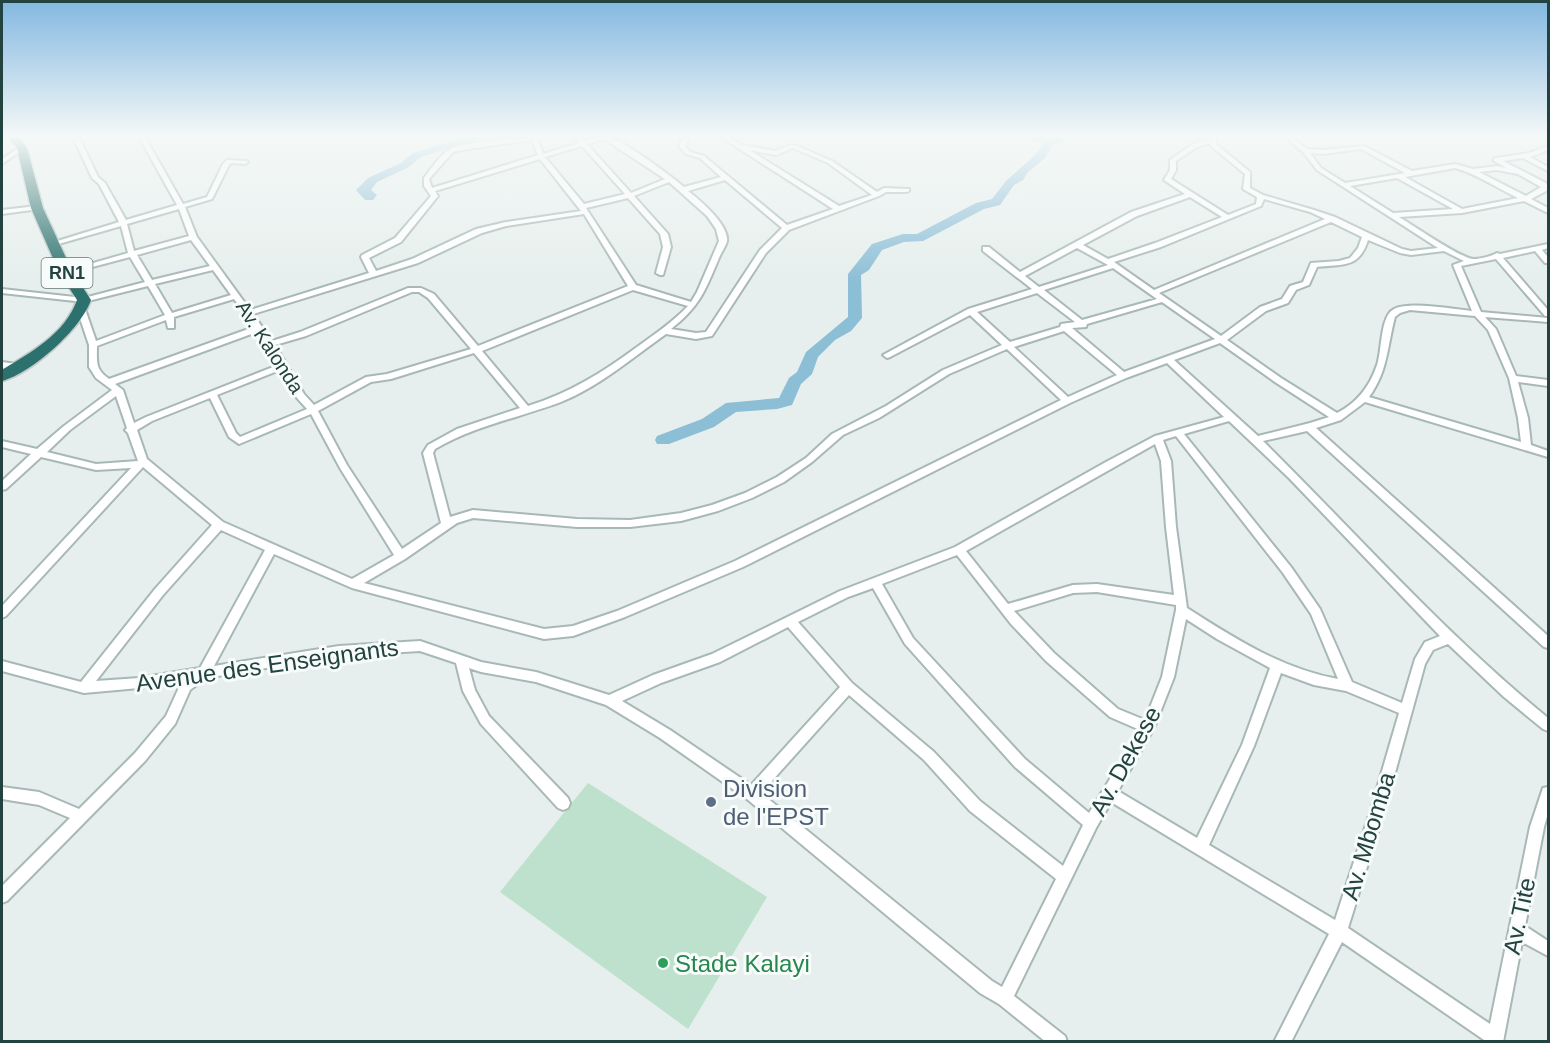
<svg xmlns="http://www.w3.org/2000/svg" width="1550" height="1043" viewBox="0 0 1550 1043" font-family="Arial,sans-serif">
	<rect width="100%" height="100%" fill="#e6efed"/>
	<path fill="#bee1cd" d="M588 783 767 897 688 1029 500 892Z"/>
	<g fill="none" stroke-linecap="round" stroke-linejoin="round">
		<path fill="#8cbed6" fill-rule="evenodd" d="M465 137H485L421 157 409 167 377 182 371 190 377 195 373 200H365L356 190 368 178 401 163 413 153Z
			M1026 137H1067L1062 143 1053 144 1045 158 1028 172 1023 180 1014 185 1000 205 984 209 923 241 904 242 882 250 869 270 861 275 862 318 851 331 835 340 818 357 812 374 801 384 792 405 777 409 736 412 714 427 669 444H657L655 440 657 436 702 419 726 403 779 398 789 378 797 372 806 352 848 317V274L872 244 903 234H917L976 203 992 199 1006 181 1036 154 1043 143Z"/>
		<defs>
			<path id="street" d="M73 137H79L98 177 105 183 126 220 177 205 139 137H145L183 204 207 197 223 164 227 160 247 161 248 162 245 164 231 163 229 165 212 199 185 207 197 237 250 310 369 273 361 257 362 255 395 238 431 196 424 186V178C431 169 440 155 450 149 461 142 524 137 540 137L538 139 543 154 579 143 574 137H580L584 141C592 139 600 135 608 137 623 140 671 176 684 187L721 177 700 158 686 154 679 146 682 140 680 137H686L688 140 685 146 690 152 704 156 787 225 833 209 721 137H728L742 145 775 151 791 145H795L832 161 877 192 884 188 909 189V191L907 192H886L879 196 789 230 766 253 712 336 696 339 666 334C632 358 600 386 561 402 518 418 474 426 435 449L433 453 450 517 473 510 577 519 630 520 681 513 712 505 745 493 777 477 806 458 832 434 886 406 943 370 1002 345 970 315 890 357 887 358 883 355 968 309 1032 289 983 251V247H989L1020 272 1131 212 1185 194 1164 180 1170 170V160L1193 144 1210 139V137H1216V144L1250 172V188L1263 195 1314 210 1335 217 1402 249 1411 251 1438 248 1317 170 1303 152 1285 137H1291L1307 149 1323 150 1364 146 1412 171 1455 164 1473 169 1497 166 1506 168 1493 160 1496 158 1529 153 1548 146V150L1530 157 1548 167V171L1523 158 1503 161 1548 184V190L1531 199 1548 208V213L1524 201 1462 213 1399 217C1413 225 1461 259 1474 259 1481 259 1492 256 1497 253L1500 254 1548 244V248L1542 250 1548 257V263H1545L1535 251 1503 258 1548 310V316H1545L1496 259 1461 266 1481 312 1548 318V322L1485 317 1496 329 1516 376 1548 380V386L1518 382 1528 418 1531 445 1548 451V457L1365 402 1341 420 1316 428 1548 636V648L1544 647 1307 431 1263 441C1358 535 1445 634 1548 718V731L1543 729 1504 697 1448 644 1433 650 1425 664 1385 809 1348 928 1490 1024 1530 827 1543 788 1548 787V813L1544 827 1525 926 1548 941V956L1522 942 1503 1042H1487L1342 942 1291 1042H1274L1329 934 1111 802 1096 828 1014 996 1065 1036 1067 1042H1046L999 1004 980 993 747 799 660 738 606 705 536 682 481 672 469 668 475 690 489 716 568 798 570 803 568 808 563 810 558 808 481 724 463 691 456 663 420 651 339 656 206 678 190 690 175 724 145 761 7 901 2 903V886L70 818 39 805 2 799V787L39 792 79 809 135 753 166 716 182 681 139 688 84 693 2 671V661L81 682 155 589 212 525 143 467 6 616 2 618V606L131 468 96 470 41 457 6 489 2 490V481L31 454 2 447V441L37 449 64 426 112 390 96 378 89 367V345L77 309 78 307H81L85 309 96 341 165 315 148 286 84 302 2 293V289L84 298 145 282 130 257 66 274 62 272 128 253 121 226 55 245 51 243 119 222 99 184 92 178ZM604 139 665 179 631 193 587 144ZM532 140 538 155 432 188 429 179 453 152 461 150ZM1210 143 1211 146 1245 174 1243 189 1257 197 1256 204 1228 215 1171 179 1176 170V161L1197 147ZM582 146 625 194 584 204 545 157ZM793 148 828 163 872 195 839 206 749 150 776 155ZM1361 149 1405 173 1345 183 1321 168 1310 153 1323 154ZM540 159 581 211 506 222 476 229 412 259 376 271 369 258 401 242 438 196 435 191ZM1455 168C1477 174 1497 188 1518 198L1462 209 1405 177ZM1497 170 1518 174 1541 187 1526 196 1479 172ZM1397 178 1453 209 1393 213 1350 186ZM725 180 782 228 760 250 706 332 696 333 671 329C700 306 705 291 719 258 721 253 726 246 727 241 729 225 700 200 688 191ZM669 182 707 216 716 229 719 241 697 292 691 302 636 285 586 208 628 198 660 234 663 247 656 273 660 275H663L671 247 668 234 634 196ZM1190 197 1222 217 1155 243 1108 259 1083 245 1137 216ZM1264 199 1310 212 1325 219 1154 290 1114 262 1161 247 1261 206ZM179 209 189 236 134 251 127 224ZM584 214 628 286 478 346 434 294 421 288H408L300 332 272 341 253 314 418 263 482 233 506 226ZM1331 222 1362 237 1358 248 1350 258 1339 261 1311 263 1303 282 1290 286 1282 299 1260 307 1221 336 1159 293ZM191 240 210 266 152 280 137 255ZM1368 240 1400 253 1411 255 1444 251 1464 261 1453 265 1472 311C1453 309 1410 301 1394 309 1380 316 1382 351 1377 365 1370 386 1357 403 1337 413L1281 378 1227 340 1266 311 1288 303 1296 290 1309 285 1317 267C1342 264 1359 269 1368 240ZM1077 248 1108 265 1039 287 1025 276ZM1113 268 1157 299 1082 320 1044 290ZM213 270 231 295 172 313 155 284ZM633 290 688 306C673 322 655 334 637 347 603 372 570 393 528 406L482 351ZM412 292H419L428 298 471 349 387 374 366 377 314 405 304 394 275 345 306 336ZM1037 293 1075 322 1061 324 1060 327 1010 342 977 312ZM234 299 254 327 109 379C95 369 97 363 97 346L166 320 168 328H174V317ZM1162 302 1215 339 1124 372 1072 328 1086 327 1087 324ZM1410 310 1475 316 1488 330 1509 378 1518 418 1521 442 1369 397C1388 371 1387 347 1395 317L1400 313ZM1064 331 1117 375 1068 397 1014 347ZM257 332 278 365 146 417 134 423 123 390 115 384ZM1220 343 1275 382 1329 417 1310 423 1258 436 1174 360ZM1007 349 1061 400 735 561 617 611 573 626 544 629 364 583 405 559 457 523 473 518 577 527H630L681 521 718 511 752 498 784 482 812 462 843 435 879 418 949 374ZM474 353 520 408 457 429 428 445 423 453 441 523 402 549 347 465 318 411 371 382 391 379ZM1167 363 1224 417 1155 436 1106 462 955 547 840 591 712 654 653 675 609 695 536 672 481 662 420 641 339 646 214 666 274 554 352 588 544 639 573 636 625 617 743 567 1070 403 1126 378ZM280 370 297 398 307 409 240 437 236 433 217 395ZM116 396 127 428 125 430 128 433 138 461 96 464 47 452 70 430ZM210 398 229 437 239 444 311 414 340 468 394 555 352 579 223 522 147 459 137 430 152 421ZM1229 421 1289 478 1440 636 1425 642 1415 659 1402 703 1352 682 1320 609 1291 567 1184 434ZM1176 436 1283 573 1311 614 1338 679C1282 669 1234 638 1187 608L1176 527 1171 461 1163 440ZM1155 444 1161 461 1166 527 1174 595 1097 584 1073 585 1008 604 966 551ZM221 530 265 550 200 668 139 678 96 681 163 595ZM957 555 1011 624 1046 661 1110 717 1140 730 1089 813 1025 759 913 638 882 584ZM873 588 905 644 1015 767 1083 825 1063 866 980 801 934 752 852 683 798 622 848 597ZM1097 592 1176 605V610L1162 677 1145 720 1118 709 1054 653 1014 611 1073 593ZM1186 619 1217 639 1270 668 1242 745 1197 838 1118 791 1154 728 1174 677ZM788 627 840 687 751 785 670 730 622 701 661 683 720 662ZM1281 673 1314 685 1346 691 1399 713 1371 809 1335 920 1209 845 1254 746ZM849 695 924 760 970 811 1056 879 1002 987 992 981 761 793Z
				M20 147 25 148 2 164V159Z
				M37 206 39 207V209L2 214V210Z
				M2 362 17 364 21 367 17 370 2 368Z"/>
			<path id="highway" d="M8 137H18L27 148 43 208 72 271 91 300C81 329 32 373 2 381V370C31 352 65 334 77 300L59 272 31 208 17 148Z"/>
		</defs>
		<use href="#street" stroke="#a8b8b6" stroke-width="4"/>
		<use href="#highway" stroke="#c1caca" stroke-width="3"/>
		<use href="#street" fill="#fff" fill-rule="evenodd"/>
		<use href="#highway" fill="#2d716e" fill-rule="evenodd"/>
	</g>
	<linearGradient id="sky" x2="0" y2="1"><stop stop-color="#83b8e1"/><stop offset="0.48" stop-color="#f4f8f7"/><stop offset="1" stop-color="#f4f8f7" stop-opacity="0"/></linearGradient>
	<rect width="1550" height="283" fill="url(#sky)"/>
	<circle fill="#5c6f8a" stroke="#f7fbfa" stroke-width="2" cx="711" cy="802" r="6"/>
	<circle fill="#2e9e5b" stroke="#f7fbfa" stroke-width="2" cx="663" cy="963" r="6"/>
	<g text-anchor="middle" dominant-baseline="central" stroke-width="6" stroke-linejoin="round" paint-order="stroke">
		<rect fill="#f7fbfa" stroke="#637a78" stroke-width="1.5" x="41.5" y="258" width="51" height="30" rx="4.5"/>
		<g font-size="18" font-weight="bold" fill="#234340">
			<text x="67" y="273">RN1</text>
		</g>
		<g font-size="20" fill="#234340" stroke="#f7fbfa">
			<text transform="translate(270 347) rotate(57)">Av. Kalonda</text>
		</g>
		<g font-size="24" fill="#234340" stroke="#f7fbfa">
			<text transform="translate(267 665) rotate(-8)">Avenue des Enseignants</text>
			<text transform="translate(1125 761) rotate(-61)">Av. Dekese</text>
			<text transform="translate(1368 836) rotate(-73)">Av. Mbomba</text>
			<text transform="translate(1519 916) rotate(-78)">Av. Tite</text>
		</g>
		<g font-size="24" fill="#4e5e75" stroke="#f7fbfa" text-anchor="start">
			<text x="723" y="788">Division<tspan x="723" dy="28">de l'EPST</tspan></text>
		</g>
		<g font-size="24" fill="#27864d" stroke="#f7fbfa" text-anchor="start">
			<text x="675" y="963">Stade Kalayi</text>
		</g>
	</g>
	<rect width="1550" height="1043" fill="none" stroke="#234340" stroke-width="6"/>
</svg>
